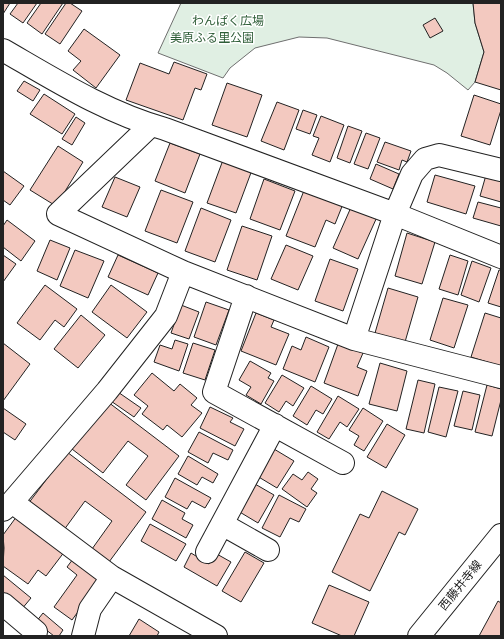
<svg xmlns="http://www.w3.org/2000/svg" width="504" height="639" viewBox="0 0 504 639" font-family="Mulish,'Noto Sans JP',sans-serif">
	<rect width="100%" height="100%" fill="#fff"/>
	<path fill="#e0efe3" stroke="#6f6f6f" d="M181 3H473L475 23 484 52 475 82 468 90 447 73 434 65 327 38 299 37 255 48 230 68 223 78 158 53Z"/>
	<path fill="#f3c9c0" stroke="#222" d="M3 3H10L3 14Z
		M18 3H37L23 23 10 14Z
		M41 3H63L42 34 27 23Z
		M66 3H70L82 11 60 44 45 34Z
		M473 3H501V90L475 82 484 52 475 23Z
		M435 18 443 31 430 38 423 25Z
		M84 29 120 55 96 88 73 70 81 61 68 51Z
		M174 62 207 74 201 90 195 88 183 120 126 100 140 63 169 74Z
		M24 81 40 90 33 101 17 91Z
		M227 83 262 95 247 137 212 125Z
		M44 94 75 114 62 134 30 114Z
		M474 95 501 104V110L490 145 461 136Z
		M277 102 299 110 284 150 261 141Z
		M303 110 317 115 310 134 296 129Z
		M321 116 344 125 330 162 312 155 319 138 313 136Z
		M76 117 85 123 72 145 62 139Z
		M348 126 362 131 350 163 337 158Z
		M366 133 380 138 368 169 354 164Z
		M385 142 411 151 407 162 402 160 399 170 377 162Z
		M170 143 200 154 185 193 155 181Z
		M58 146 83 162 56 206 30 190Z
		M223 160 252 170 236 213 207 203Z
		M376 164 399 174 393 189 370 179Z
		M3 171 24 186 10 205 3 200Z
		M435 175 475 186 466 214 427 202Z
		M486 175 501 179V202L480 196Z
		M115 177 140 187 127 217 102 207Z
		M264 179 295 191 280 230 250 219Z
		M305 188 343 204 335 224 326 220 315 247 286 236Z
		M161 190 193 202 177 243 145 231Z
		M478 202 501 208V226L473 218Z
		M352 205 377 217 358 259 333 248Z
		M201 208 231 220 215 262 185 251Z
		M7 220 35 241 21 261 3 247V226Z
		M242 226 272 236 257 280 227 270Z
		M407 233 435 242 422 284 395 276Z
		M50 240 70 248 57 280 37 271Z
		M286 245 313 256 298 290 271 279Z
		M75 250 104 261 88 298 60 286Z
		M3 255 16 264 3 282Z
		M118 255 158 273 148 295 108 277Z
		M450 255 468 261 458 295 439 289Z
		M330 259 358 269 343 311 315 301Z
		M472 261 491 268 479 302 461 295Z
		M499 270H501V307L488 303Z
		M45 285 77 309 64 327 55 320 40 340 17 323Z
		M111 285 147 312 127 338 92 312Z
		M388 288 418 297 405 342 375 333Z
		M443 298 468 305 454 348 430 340Z
		M206 302 229 310 216 345 194 337Z
		M181 305 199 312 189 339 171 333Z
		M256 313 274 320 271 327 289 334 276 365 241 351Z
		M485 313 501 318V363L500 366 471 357Z
		M81 315 105 335 78 368 54 349Z
		M306 337 329 347 315 382 283 369 292 346 301 350Z
		M175 340 188 344 179 371 154 362 160 345 172 349Z
		M3 343 30 364 3 401Z
		M193 343 215 350 205 380 183 373Z
		M338 344 363 353 357 367 367 371 358 396 324 383Z
		M250 361 271 373 268 378 274 381 261 404 246 395 251 387 239 380Z
		M380 363 407 371 397 411 369 404Z
		M152 373 174 391 180 384 197 398 191 405 202 413 182 437 167 425 163 430 142 414 148 406 134 395Z
		M282 375 304 388 293 406 286 401 279 412 265 403Z
		M418 380 435 384 424 433 406 429Z
		M487 385 501 389V400L492 436 475 432Z
		M311 386 332 399 323 414 316 410 307 425 293 416Z
		M439 387 458 391 446 437 428 432Z
		M115 390 141 408 134 417 108 399Z
		M463 391 480 395 472 430 454 426Z
		M338 396 359 409 347 427 340 422 329 439 317 432Z
		M108 402 179 456 146 500 126 485 148 456 128 441 103 473 72 449Z
		M210 407 233 418 230 422 244 429 235 446 200 428Z
		M3 408 26 424 15 440 3 432Z
		M363 408 383 421 364 451 354 445 359 436 349 430Z
		M387 424 405 435 386 468 367 457Z
		M199 432 233 450 228 460 213 453 208 463 188 452Z
		M274 449 294 461 277 488 257 476Z
		M67 452 146 512 109 562 92 549 112 521 85 501 61 534 25 508Z
		M188 456 218 474 213 483 202 477 197 485 178 474Z
		M308 472 318 479 311 489 317 493 307 507 282 489 293 474 302 480Z
		M175 478 211 498 205 508 192 501 187 509 165 497Z
		M255 484 274 495 258 523 238 511Z
		M382 491 418 509 405 535 399 532 370 591 332 572 360 514 369 518Z
		M279 495 306 509 299 522 290 518 280 537 262 528Z
		M162 500 185 513 182 519 193 525 186 538 152 519Z
		M17 516 65 551 46 576 38 570 28 584 3 566 4 548 3 535Z
		M150 524 186 544 176 561 141 541Z
		M245 552 264 563 241 602 222 591Z
		M191 553 209 564 215 553 231 562 217 586 184 567Z
		M76 555 104 576 72 620 54 607 77 575 67 567Z
		M3 575 31 598 21 610 3 595Z
		M329 585 369 602 354 636H342L312 623Z
		M498 601 501 603V636H479Z
		M43 613 63 630 59 636H54L36 622Z
		M139 619 159 632 157 636H129Z"/>
	<g fill="none" stroke-linecap="round" stroke-linejoin="round">
		<defs>
			<path id="minor" d="M3 50C55 80 107 113 165 129L395 214 501 257
				M151 125 58 214 183 272 354 339 501 377
				M246 296 214 392 343 463
				M354 339 395 214 412 174 425 159 439 155 501 170
				M12 502 107 391 166 316 183 272
				M3 510 12 502 112 577 216 636
				M222 524 268 550
				M207 552 275 425
				M3 604 36 632
				M83 636 90 609 112 577"/>
			<path id="major" d="M419 636 501 535"/>
		</defs>
		<use href="#minor" stroke="#222" stroke-width="24"/>
		<use href="#major" stroke="#222" stroke-width="24"/>
		<use href="#minor" stroke="#fff" stroke-width="22"/>
		<use href="#major" stroke="#fff" stroke-width="22"/>
	</g>
	<g text-anchor="middle" dominant-baseline="central" stroke-width="3" stroke-linejoin="round" paint-order="stroke">
		<g font-size="12" fill="#2f5e38" stroke="#fff">
			<text x="228" y="20">わんぱく広場</text>
			<text x="212" y="37">美原ふる里公園</text>
		</g>
		<g font-size="12" fill="#222" stroke="#fff">
			<text transform="translate(460 585) rotate(-51)">西藤井寺線</text>
		</g>
	</g>
	<rect width="504" height="639" fill="none" stroke="#222222" stroke-width="8"/>
</svg>
